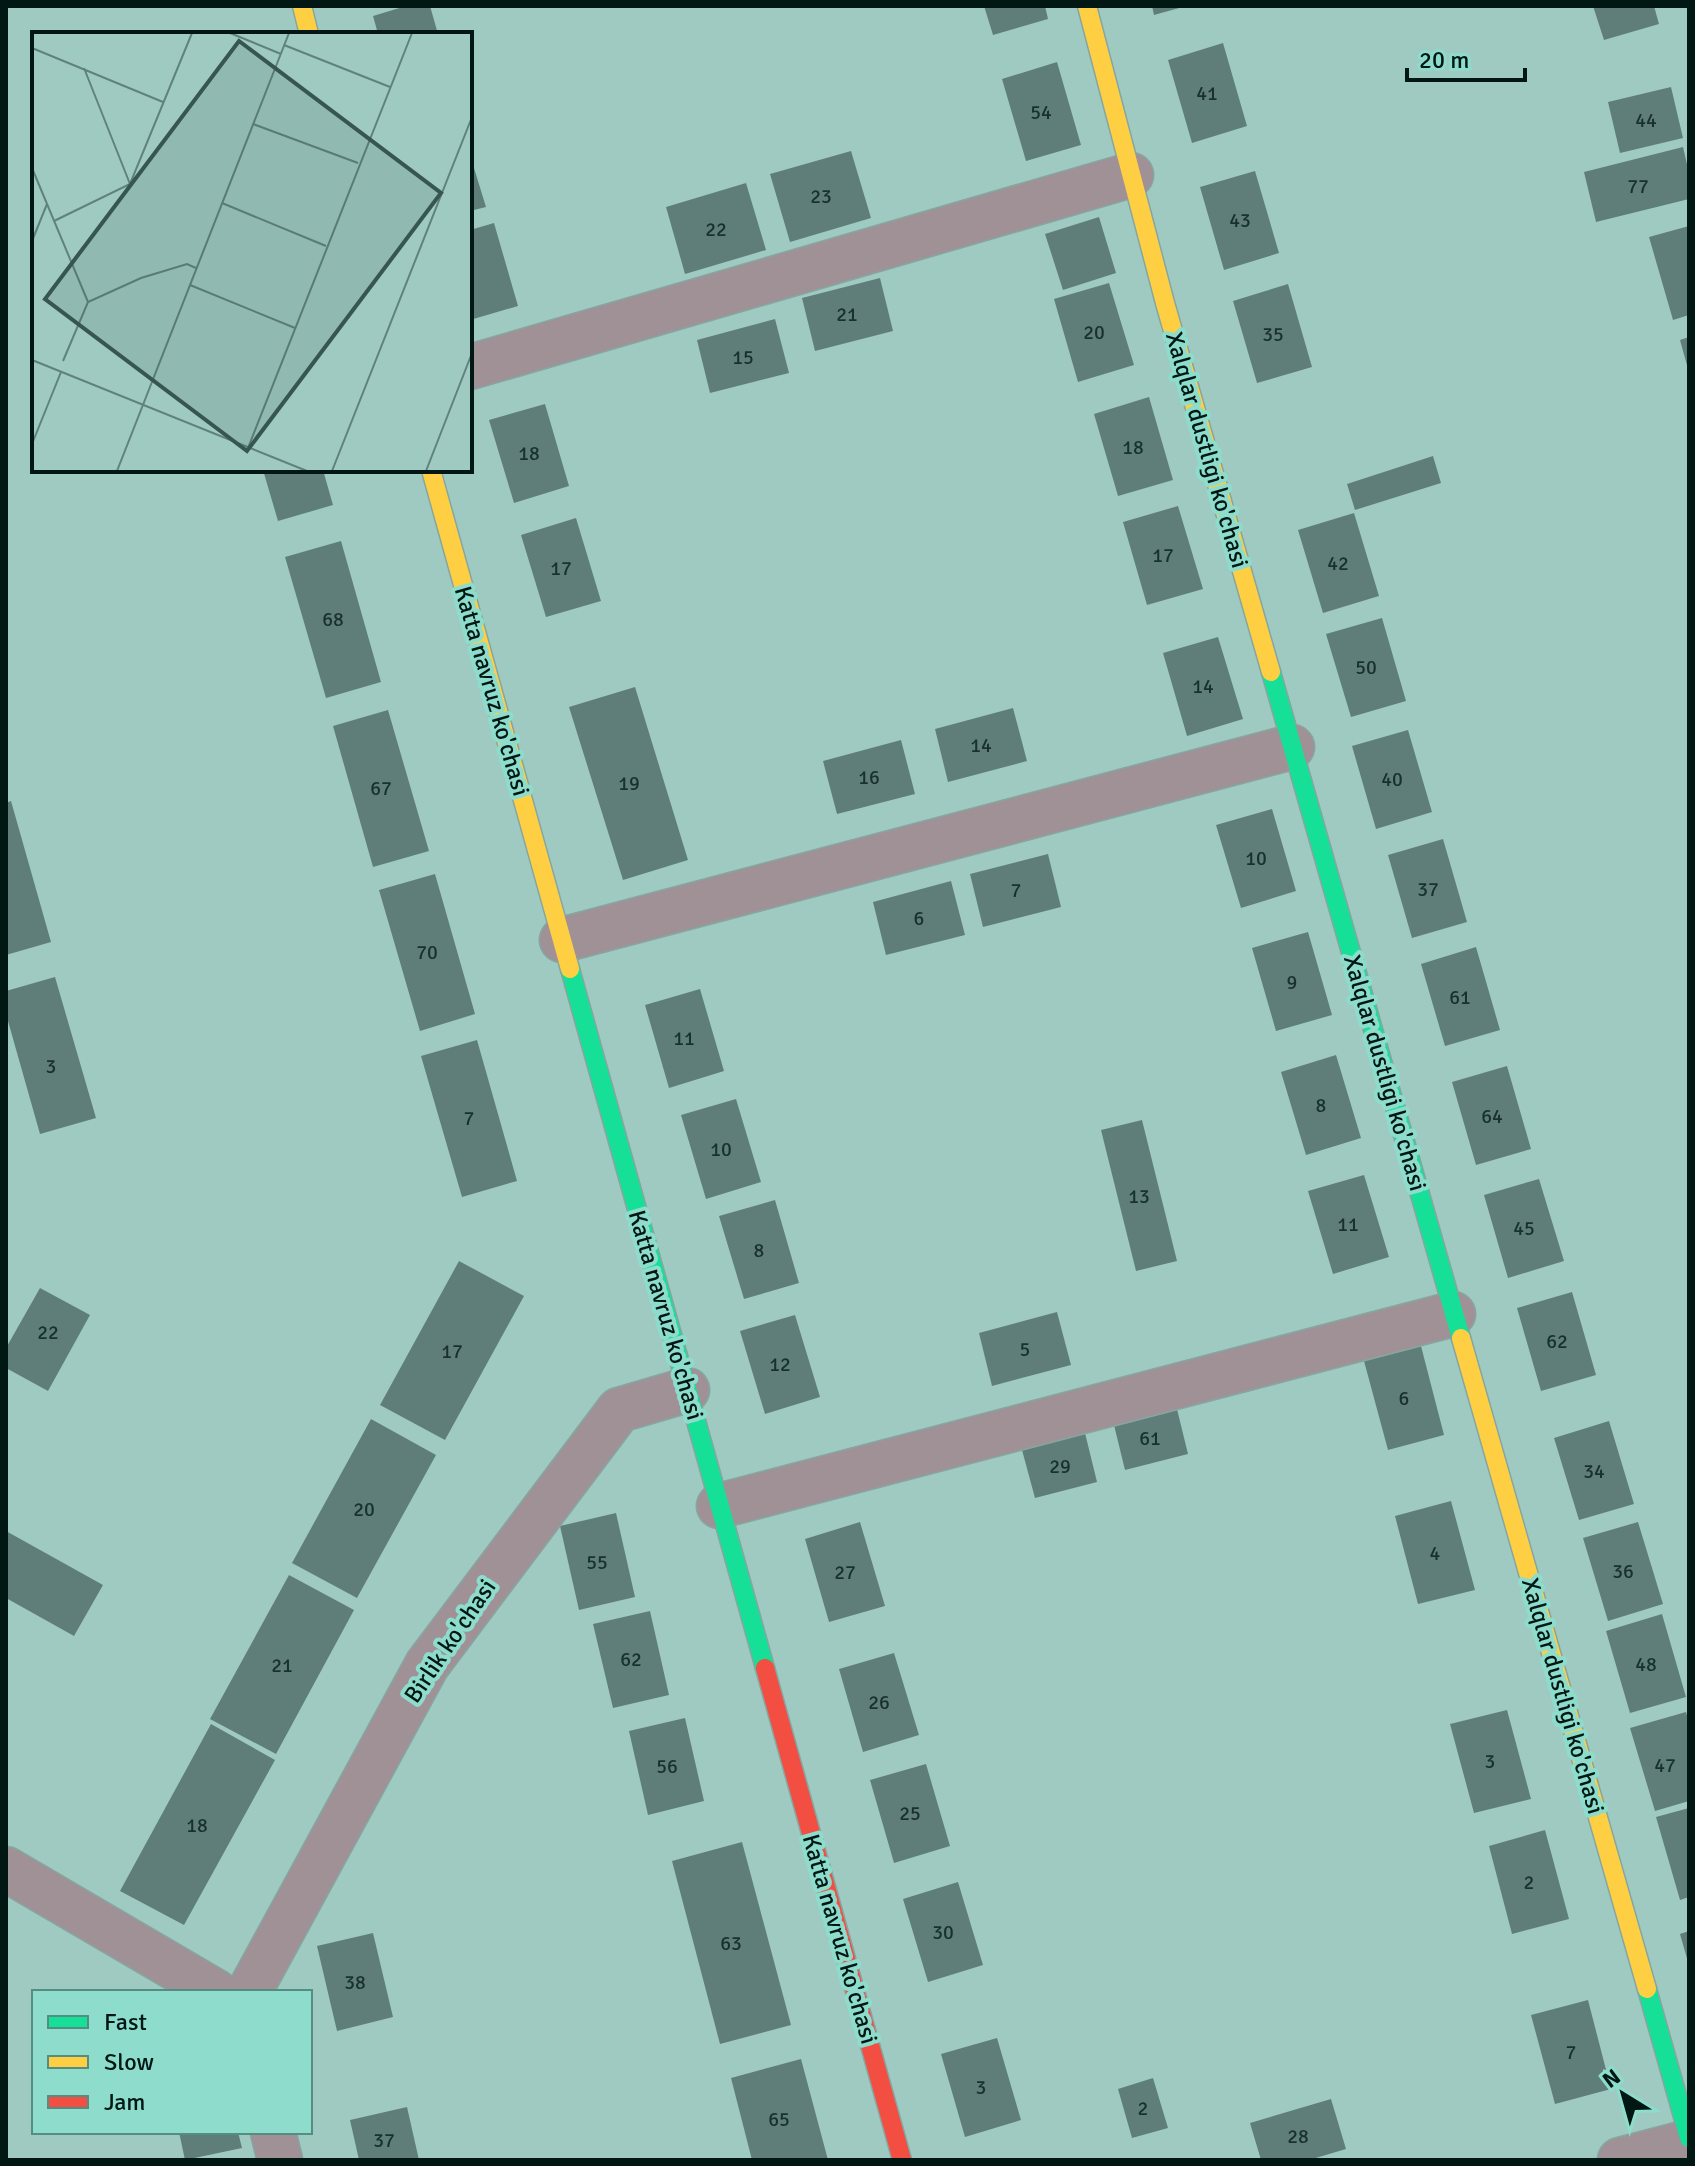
<svg xmlns="http://www.w3.org/2000/svg" width="1695" height="2166" viewBox="0 0 1695 2166" font-family="Signika,sans-serif">
	<rect width="100%" height="100%" fill="#9fcac2"/>
	<path fill="#5f7e7a" d="M406 6H430L438 34H378L373 16Z
		M984 6H1045L1048 19 993 35Z
		M1152 6H1183V7L1154 15Z
		M1593 6H1654L1659 24 1604 40Z
		M1223 43 1247 126 1192 143 1168 60Z
		M1057 62 1081 145 1026 161 1002 79Z
		M1671 87 1683 138 1620 153 1608 102Z
		M1683 147 1689 173V199L1596 222 1584 172Z
		M851 151 871 218 790 242 770 174Z
		M470 155 486 207 470 211Z
		M1255 171 1279 253 1224 270 1200 187Z
		M746 183 766 250 685 274 666 207Z
		M1099 217 1116 273 1063 290 1045 234Z
		M494 223 518 306 470 320V230Z
		M1689 226V315L1673 320 1649 237Z
		M880 278 893 331 815 351 802 298Z
		M1109 283 1134 365 1078 382 1054 299Z
		M1288 284 1312 367 1257 383 1233 301Z
		M775 319 789 373 710 393 697 340Z
		M1689 337V369H1688L1680 340Z
		M1149 397 1173 480 1118 496 1094 414Z
		M545 404 569 486 514 503 489 420Z
		M1433 456 1441 483 1355 510 1347 484Z
		M263 470H323L333 505 278 521Z
		M1178 506 1203 589 1147 605 1123 522Z
		M1354 513 1379 596 1323 613 1298 530Z
		M576 518 601 601 546 617 521 535Z
		M341 541 381 682 326 698 285 557Z
		M1382 618 1406 701 1351 717 1326 634Z
		M1218 637 1243 719 1187 736 1163 653Z
		M635 687 688 860 623 880 569 707Z
		M1013 708 1027 761 948 782 935 729Z
		M388 710 429 851 373 867 333 726Z
		M1408 730 1432 812 1376 829 1352 746Z
		M901 740 915 794 837 814 823 761Z
		M11 801 51 942 6 955V803Z
		M1272 809 1296 891 1241 908 1216 825Z
		M1443 839 1467 922 1412 938 1388 855Z
		M1048 854 1061 907 983 927 970 874Z
		M435 874 475 1014 420 1031 379 890Z
		M951 881 965 935 886 955 873 902Z
		M1308 932 1332 1015 1276 1031 1252 948Z
		M1476 947 1500 1030 1445 1046 1421 964Z
		M55 977 96 1118 40 1134 6 1014V991Z
		M700 989 724 1071 669 1088 645 1005Z
		M477 1040 517 1181 462 1197 421 1056Z
		M1336 1055 1361 1138 1306 1155 1281 1072Z
		M1507 1066 1531 1149 1476 1165 1452 1082Z
		M736 1099 761 1182 706 1199 681 1115Z
		M1142 1120 1177 1261 1136 1271 1101 1130Z
		M1364 1175 1389 1257 1333 1274 1308 1191Z
		M1539 1179 1564 1261 1508 1278 1484 1195Z
		M775 1200 799 1283 744 1299 719 1216Z
		M459 1261 524 1296 445 1440 380 1405Z
		M40 1288 90 1315 48 1391 6 1368V1348Z
		M1572 1292 1596 1375 1541 1391 1517 1308Z
		M1057 1312 1071 1365 992 1386 979 1333Z
		M795 1315 820 1397 765 1414 740 1331Z
		M1421 1346 1444 1435 1388 1450 1364 1361Z
		M1176 1405 1188 1454 1125 1470 1113 1421Z
		M371 1419 436 1455 357 1598 292 1563Z
		M1609 1421 1634 1504 1579 1520 1554 1438Z
		M1085 1433 1097 1482 1035 1498 1022 1450Z
		M1451 1501 1475 1590 1418 1604 1395 1516Z
		M616 1513 635 1597 579 1610 560 1526Z
		M860 1522 885 1606 829 1622 805 1539Z
		M1638 1522 1663 1604 1608 1621 1583 1538Z
		M6 1531 103 1585 74 1636 6 1598Z
		M289 1575 354 1610 276 1754 210 1719Z
		M650 1611 669 1695 613 1708 593 1624Z
		M1662 1614 1686 1697 1630 1713 1606 1631Z
		M894 1653 919 1735 863 1752 839 1669Z
		M1507 1710 1531 1799 1474 1813 1450 1724Z
		M1686 1712 1689 1723V1801L1655 1811 1630 1728Z
		M685 1718 704 1801 648 1815 629 1731Z
		M211 1724 275 1760 184 1925 120 1891Z
		M926 1764 950 1846 894 1863 870 1780Z
		M1689 1808V1897L1680 1900 1656 1817Z
		M1545 1830 1569 1919 1512 1934 1489 1846Z
		M742 1842 791 2025 720 2044 672 1861Z
		M958 1882 983 1965 928 1982 903 1899Z
		M1689 1931V1962H1688L1680 1934Z
		M373 1933 393 2017 337 2031 317 1946Z
		M1588 2000 1611 2089 1555 2104 1531 2015Z
		M997 2038 1021 2120 965 2137 941 2054Z
		M801 2059 828 2160H752L731 2078Z
		M1153 2078 1168 2128 1132 2138 1118 2089Z
		M1331 2099 1346 2149 1309 2160H1261L1250 2123Z
		M407 2107 419 2160H359L350 2120Z
		M179 2132H238L242 2148 185 2160Z"/>
	<g fill="none" stroke-linecap="round" stroke-linejoin="round">
		<defs>
			<path id="street" d="M470 367 1131 175
				M562 940 1292 747
				M719 1506 1453 1314
				M6 1869 216 1992
				M249 1992 427 1665 619 1410 687 1390
				M273 2132 280 2160
				M1620 2160 1689 2142"/>
			<path id="fast" d="M1271 672 1461 1338
				M570 969 765 1668
				M1647 1989 1689 2138"/>
			<path id="slow" d="M302 6 309 34
				M1087 6 1165 303 1271 672
				M431 470 570 969
				M1461 1338 1647 1989"/>
			<path id="jam" d="M765 1668 902 2160"/>
		</defs>
		<use href="#street" stroke="#86a6a0" stroke-width="47"/>
		<use href="#fast" stroke="#86a6a0" stroke-width="21"/>
		<use href="#slow" stroke="#86a6a0" stroke-width="21"/>
		<use href="#jam" stroke="#86a6a0" stroke-width="21"/>
		<use href="#street" stroke="#a09197" stroke-width="44"/>
		<use href="#fast" stroke="#16e098" stroke-width="18"/>
		<use href="#slow" stroke="#ffcf43" stroke-width="18"/>
		<use href="#jam" stroke="#f24e42" stroke-width="18"/>
	</g>
	<g text-anchor="middle" dominant-baseline="central" stroke-width="8" stroke-linejoin="round" paint-order="stroke">
		<g font-size="20" fill="#18312d">
			<text x="1207" y="93">41</text>
			<text x="1041" y="112">54</text>
			<text x="1646" y="120">44</text>
			<text x="1638" y="186">77</text>
			<text x="821" y="196">23</text>
			<text x="1240" y="220">43</text>
			<text x="716" y="229">22</text>
			<text x="847" y="314">21</text>
			<text x="1094" y="332">20</text>
			<text x="1273" y="334">35</text>
			<text x="743" y="357">15</text>
			<text x="1133" y="447">18</text>
			<text x="529" y="453">18</text>
			<text x="1163" y="555">17</text>
			<text x="1338" y="563">42</text>
			<text x="561" y="568">17</text>
			<text x="333" y="619">68</text>
			<text x="1366" y="667">50</text>
			<text x="1203" y="686">14</text>
			<text x="981" y="745">14</text>
			<text x="869" y="777">16</text>
			<text x="1392" y="779">40</text>
			<text x="629" y="783">19</text>
			<text x="381" y="788">67</text>
			<text x="1256" y="858">10</text>
			<text x="1428" y="889">37</text>
			<text x="1016" y="890">7</text>
			<text x="919" y="918">6</text>
			<text x="427" y="952">70</text>
			<text x="1292" y="982">9</text>
			<text x="1460" y="997">61</text>
			<text x="684" y="1038">11</text>
			<text x="51" y="1066">3</text>
			<text x="1321" y="1105">8</text>
			<text x="1492" y="1116">64</text>
			<text x="469" y="1118">7</text>
			<text x="721" y="1149">10</text>
			<text x="1139" y="1196">13</text>
			<text x="1348" y="1224">11</text>
			<text x="1524" y="1228">45</text>
			<text x="759" y="1250">8</text>
			<text x="48" y="1332">22</text>
			<text x="1557" y="1341">62</text>
			<text x="1025" y="1349">5</text>
			<text x="452" y="1351">17</text>
			<text x="780" y="1364">12</text>
			<text x="1404" y="1398">6</text>
			<text x="1150" y="1438">61</text>
			<text x="1060" y="1466">29</text>
			<text x="1594" y="1471">34</text>
			<text x="364" y="1509">20</text>
			<text x="1435" y="1553">4</text>
			<text x="597" y="1562">55</text>
			<text x="1623" y="1571">36</text>
			<text x="845" y="1572">27</text>
			<text x="631" y="1659">62</text>
			<text x="1646" y="1664">48</text>
			<text x="282" y="1665">21</text>
			<text x="879" y="1702">26</text>
			<text x="1490" y="1761">3</text>
			<text x="1665" y="1765">47</text>
			<text x="667" y="1766">56</text>
			<text x="910" y="1813">25</text>
			<text x="197" y="1825">18</text>
			<text x="1529" y="1882">2</text>
			<text x="943" y="1932">30</text>
			<text x="731" y="1943">63</text>
			<text x="355" y="1982">38</text>
			<text x="1571" y="2052">7</text>
			<text x="981" y="2087">3</text>
			<text x="1143" y="2108">2</text>
			<text x="779" y="2119">65</text>
			<text x="1298" y="2136">28</text>
			<text x="384" y="2140">37</text>
		</g>
		<g font-size="24" fill="#011713" stroke="#8ddccc">
			<text transform="translate(1207 450) rotate(74)">Xalqlar dustligi ko'chasi</text>
			<text transform="translate(492 691) rotate(74)">Katta navruz ko'chasi</text>
			<text transform="translate(1385 1073) rotate(74)">Xalqlar dustligi ko'chasi</text>
			<text transform="translate(666 1315) rotate(74)">Katta navruz ko'chasi</text>
			<text transform="translate(450 1641) rotate(-56)">Birlik ko'chasi</text>
			<text transform="translate(1563 1696) rotate(74)">Xalqlar dustligi ko'chasi</text>
			<text transform="translate(840 1939) rotate(74)">Katta navruz ko'chasi</text>
		</g>
	</g>
	<g transform="translate(32 32)">
		<rect width="440" height="440" fill="#9fcac2"/>
		<path fill="none" stroke="#60827c" stroke-width="2" d="M198 1 249 22M252 13 358 55M0 16 131 70M52 36 98 152M221 92 326 131M0 136 56 270M190 171 294 214M22 189 98 152 160 1M0 209 15 172M158 253 263 296M0 328 275 439M31 329 56 270 109 246 155 232 164 236M0 412 29 340M216 416 380 1M85 439 257 1M300 439 440 85M394 439 440 321"/>
		<path fill="#385650" fill-opacity="0.15" stroke="#385650" stroke-width="4" d="M207 9 409 161 215 419 13 267Z"/>
		<rect width="440" height="440" fill="none" stroke="#011713" stroke-width="4"/>
	</g>
	<rect width="1695" height="2166" fill="none" stroke="#011713" stroke-width="16"/>
	<rect x="32" y="1990" width="280" height="144" fill="#8ddccc" stroke="#558d82" stroke-width="2"/>
	<rect x="48" y="2016" width="40" height="12" fill="#16e098" stroke="#558d82" stroke-width="2"/>
	<text x="104" y="2030" font-size="24" fill="#011713">Fast</text>
	<rect x="48" y="2056" width="40" height="12" fill="#ffcf43" stroke="#558d82" stroke-width="2"/>
	<text x="104" y="2070" font-size="24" fill="#011713">Slow</text>
	<rect x="48" y="2096" width="40" height="12" fill="#f24e42" stroke="#558d82" stroke-width="2"/>
	<text x="104" y="2110" font-size="24" fill="#011713">Jam</text>
	<g transform="translate(1623 2094) rotate(323)" stroke="#8ddccc" stroke-width="6" paint-order="stroke">
	<path d="M0-6L14 30L0 20L-14 30Z" fill="#011713"/>
	<text y="-12" font-size="22" font-weight="bold" text-anchor="middle" fill="#011713">N</text>
	</g>
	<path d="M1407 68v12h118v-12" fill="none" stroke="#011713" stroke-width="4"/>
	<text x="1419" y="68" font-size="24" fill="#011713" stroke="#8ddccc" stroke-width="6" paint-order="stroke">20 m</text>
</svg>
